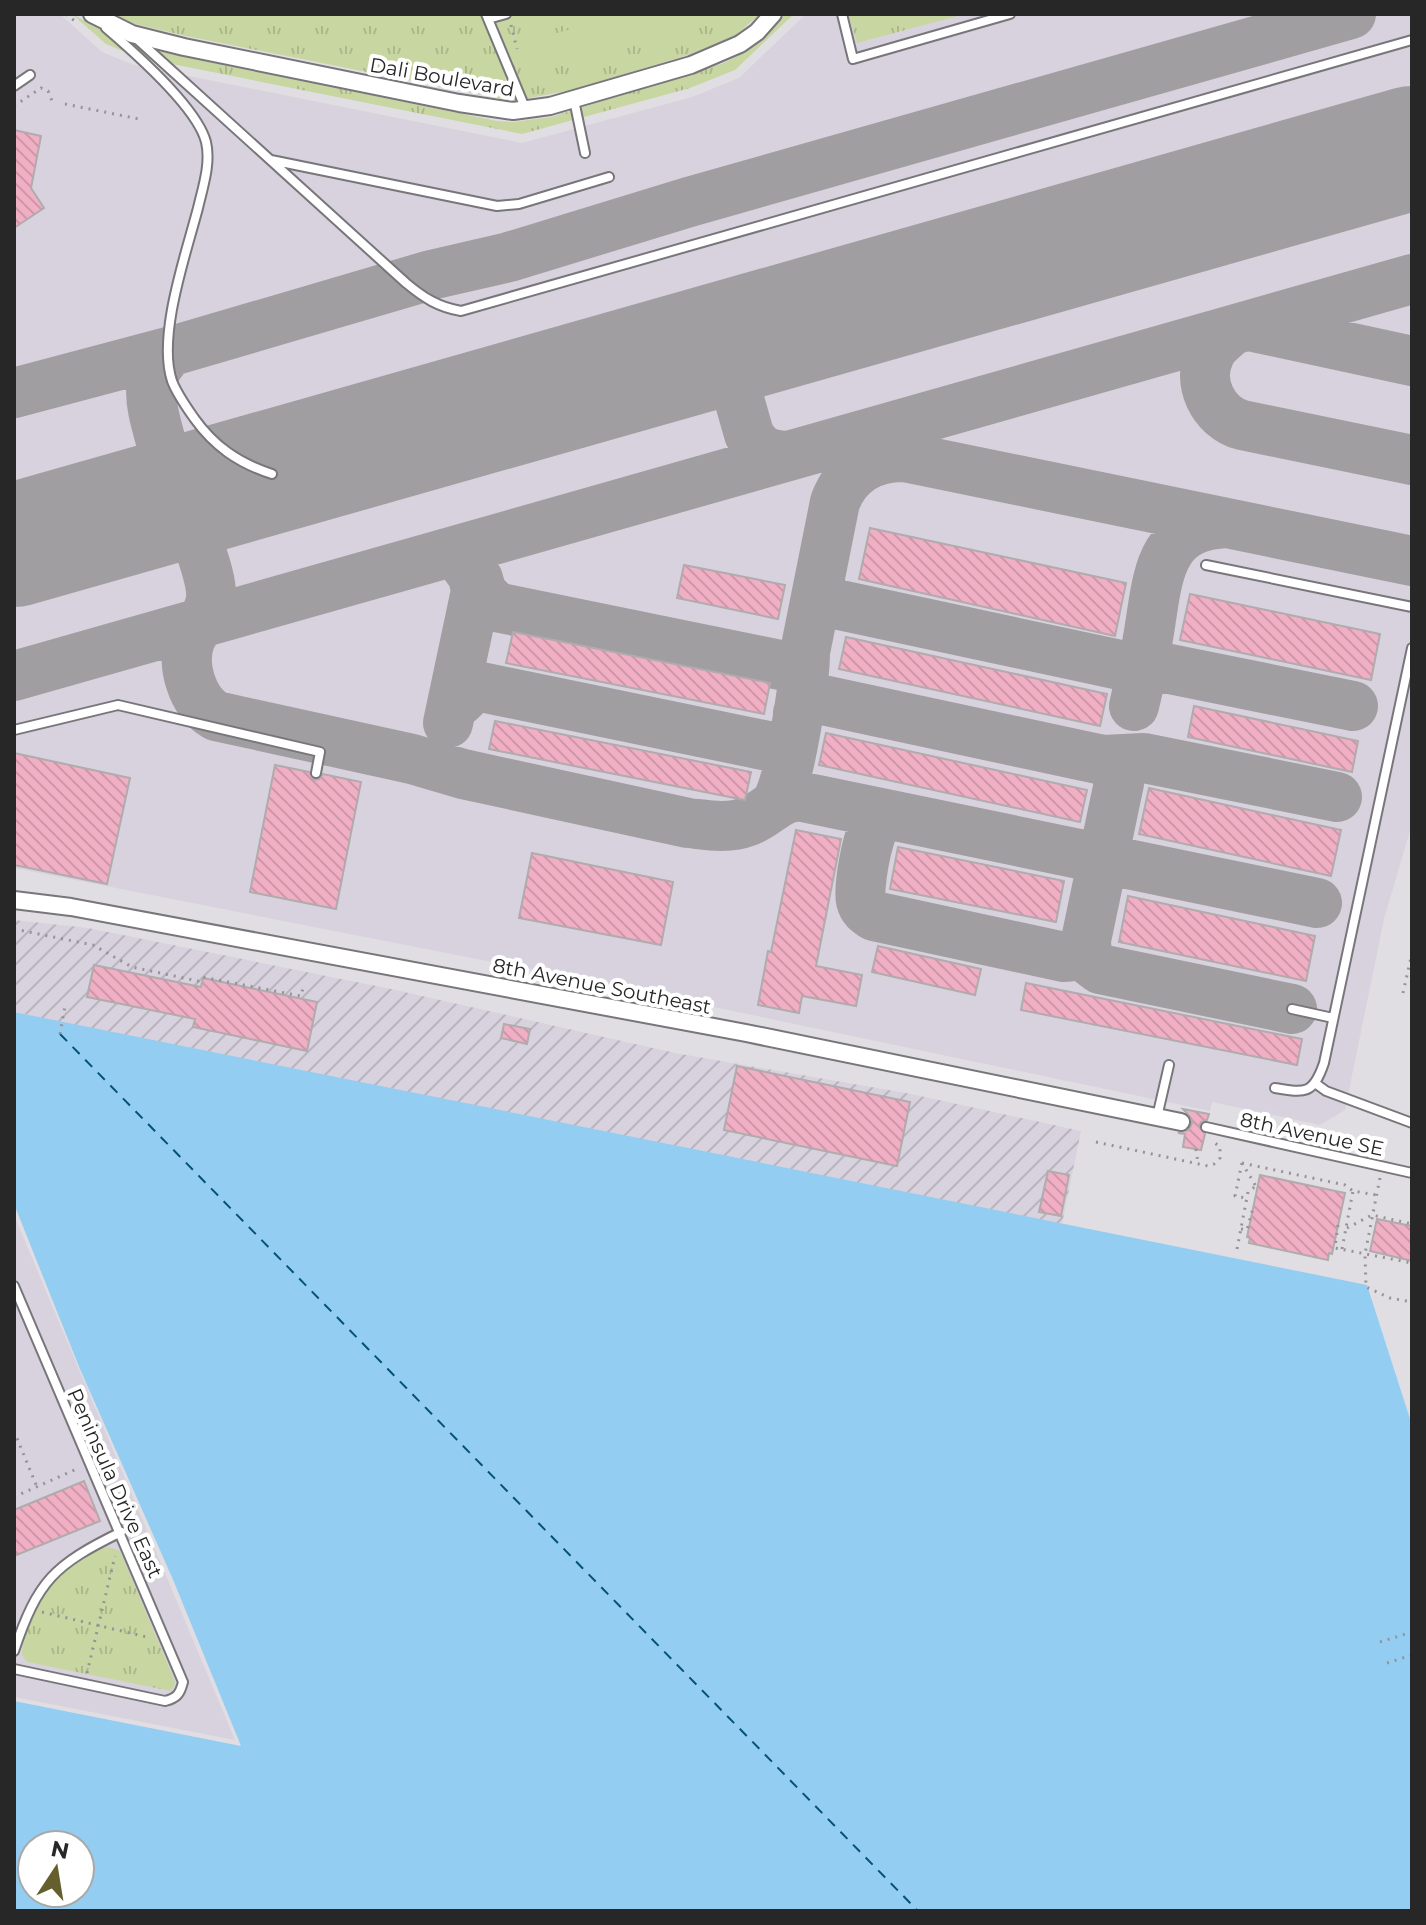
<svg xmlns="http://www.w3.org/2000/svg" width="1426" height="1925" viewBox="0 0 1426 1925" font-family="Montserrat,sans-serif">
	<defs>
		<pattern id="industrial-furrows" width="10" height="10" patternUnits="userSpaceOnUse" patternTransform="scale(2)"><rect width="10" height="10" fill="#d7d2dd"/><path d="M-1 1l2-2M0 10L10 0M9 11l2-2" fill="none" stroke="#b9b4be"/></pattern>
		<pattern id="park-tufts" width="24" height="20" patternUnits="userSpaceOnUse" patternTransform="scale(2)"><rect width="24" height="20" fill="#c8d6a2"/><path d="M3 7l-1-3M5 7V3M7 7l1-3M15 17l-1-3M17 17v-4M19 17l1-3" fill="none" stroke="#acb88c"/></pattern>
		<pattern id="building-back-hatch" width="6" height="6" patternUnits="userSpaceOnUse" patternTransform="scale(2)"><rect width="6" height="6" fill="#f0afc4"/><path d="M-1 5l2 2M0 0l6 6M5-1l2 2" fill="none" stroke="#ce97a8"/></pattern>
	</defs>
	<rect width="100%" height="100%" fill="#e1dee3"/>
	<path fill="#d7d2dd" d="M14 14H60L102 52 134 65 522 143 692 97 739 78 806 14H1412V824L1384 919 1345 1110 1320 1125 1212 1102 1210 1111 594 982 14 868Z
		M14 1215 220 1704 235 1740 14 1697Z"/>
	<path fill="url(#industrial-furrows)" d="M14 920 88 928 391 989 675 1053 911 1094 1081 1131 1059 1239 14 1012Z"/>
	<path fill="url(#park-tufts)" d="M72 14 129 45 497 121 513 122 551 117 721 64C748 52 767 38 785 14H794L735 70 690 88 522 134 137 57 106 44Z
		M114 14H760L736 35 688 55 572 90 513 101 186 36 135 24Z
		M848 14H965L857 43Z
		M109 1547 120 1551 174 1679 175 1684 171 1691 27 1662 22 1655C26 1606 58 1556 109 1547Z"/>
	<path fill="#c8d6a2" d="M625 14H718L690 28 530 72 518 44Z"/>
	<path fill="#93cef2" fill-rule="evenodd" d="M14 1012 1367 1285 1412 1425V1911H14V1701L241 1746 174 1582 80 1369 14 1204ZM32 1845H80V1893H32Z"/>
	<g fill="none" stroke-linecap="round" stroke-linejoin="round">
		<path stroke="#055274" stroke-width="2" stroke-dasharray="10 8" stroke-linecap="butt" d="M60 1034 918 1911"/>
		<path stroke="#a09ea1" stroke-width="50" d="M1254 327 1412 361
			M1231 331C1224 338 1214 344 1210 354 1196 382 1213 417 1242 425L1412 460
			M690 354C707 356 721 355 731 371 732 345 756 339 777 329
			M731 371 749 434C758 452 770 455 788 456
			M14 393 172 351 431 275 509 257 689 202 1351 14
			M161 442C152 408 140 376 172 351
			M846 445 1412 561
			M138 510C158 490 163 469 161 442 176 471 197 488 232 484
			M192 525C198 545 213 579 211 599 209 616 198 624 191 638 180 664 192 702 216 716L412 759 463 774 688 823C707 825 728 829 746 822 768 815 779 794 803 797L1317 903
			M478 579 482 593 496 607 785 666 796 663 805 652
			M820 582 823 595 835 604 1120 665C1132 669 1138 675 1138 687
			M1120 665 1165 668 1353 706
			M14 676 1412 279
			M452 706C463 702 467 688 481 687L773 747 783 746 793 735
			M1134 706C1140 681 1145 657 1149 632 1158 577 1158 526 1227 523
			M798 713 804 703 818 699 1084 756 1103 760 1144 758 1337 797
			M448 723 476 591 473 576 465 565
			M1103 760 1116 770 1119 783 1086 940 1087 959 1100 969 1292 1009
			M776 803C790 780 805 681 805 652L835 502C847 470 873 456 906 457
			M893 816C886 817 880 818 876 824 867 835 858 888 861 901 863 909 868 912 874 916L1064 957C1075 957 1082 951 1086 940"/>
		<path stroke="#a09ea1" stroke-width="124" d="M14 545 1412 148"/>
	</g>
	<path fill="url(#building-back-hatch)" stroke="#b0abac" stroke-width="2" d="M14 130 41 136 31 188 44 208 14 228Z
		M870 528 1126 583 1115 636 859 579Z
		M684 565 785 585 778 619 677 598Z
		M1190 594 1380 634 1371 680 1180 640Z
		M513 632 770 683 764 714 506 663Z
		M846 637 1107 694 1100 726 839 669Z
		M1194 706 1358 741 1352 772 1188 737Z
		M495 721 751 772 745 800 489 749Z
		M826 733 1087 790 1080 822 819 765Z
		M14 753 130 778 107 884 14 865Z
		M275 765 309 772 314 780 319 779 323 774 361 782 336 909 250 892Z
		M1149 788 1341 830 1331 876 1139 834Z
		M796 830 841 839 816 966 862 975 856 1006 802 996 799 1013 758 1005 768 951 771 952Z
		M898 847 1064 881 1056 922 890 889Z
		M532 853 673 882 661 945 519 918Z
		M1128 896 1315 936 1306 981 1119 942Z
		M878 946 981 969 975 995 872 972Z
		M94 965 201 987 203 978 317 1002 307 1051 193 1027 195 1019 87 997Z
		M1026 983 1302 1039 1297 1065 1021 1010Z
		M504 1024 530 1029 527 1044 501 1038Z
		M737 1066 910 1102 897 1166 724 1130Z
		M1183 1109 1209 1114 1207 1120 1201 1122 1199 1126 1205 1134 1201 1150 1183 1147 1185 1134 1178 1133 1189 1130 1192 1123 1191 1118Z
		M1048 1171 1069 1175 1061 1216 1039 1212Z
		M1260 1175 1345 1193 1332 1254 1329 1253 1328 1260 1249 1243 1250 1238 1247 1237Z
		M1377 1219 1412 1226V1261L1370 1251Z
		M84 1481 100 1521 14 1556V1510Z"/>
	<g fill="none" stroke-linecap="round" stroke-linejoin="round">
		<defs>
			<path id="lane" d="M486 14 526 110
				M842 14 853 59 1010 14
				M488 19 506 14
				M106 28C134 52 197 107 206 142 211 163 203 187 198 208 186 254 157 336 172 381 177 394 187 408 194 418 214 446 238 463 272 474
				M138 40 406 283C424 298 438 307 461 311L1412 40
				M14 86 30 75
				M574 100 585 153
				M271 160 497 206 519 204 609 177
				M1206 565 1412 607
				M14 730 118 705 320 752 316 773
				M1292 1009 1333 1018
				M1315 1083 1326 1091 1412 1123
				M1275 1088C1305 1093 1313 1095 1324 1063L1412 648
				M1157 1117 1169 1065
				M1206 1127 1412 1173
				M14 1286 183 1682C180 1694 177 1698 165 1701L14 1669
				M14 1651C38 1580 54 1565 121 1532"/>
			<path id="street" d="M92 14 132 34 184 47 459 103 513 111 550 106 691 65 740 44 757 32 773 14
				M14 900 71 907 746 1033 1181 1122"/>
		</defs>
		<use href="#lane" stroke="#78767b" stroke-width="12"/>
		<use href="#street" stroke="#78767b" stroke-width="20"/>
		<path stroke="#959397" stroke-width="3" stroke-dasharray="2 6" stroke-linecap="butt" d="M66 14 76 22
			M511 25 517 49
			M65 104 139 119
			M14 106 41 88 48 91 52 101
			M14 929 93 945 132 967 198 981 202 977 301 996 304 984
			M1403 993 1412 953
			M60 1034 65 1006
			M1096 1142 1208 1166 1214 1164 1220 1158V1147L1215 1143
			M1196 1149 1198 1164
			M1242 1163 1345 1185 1353 1191 1376 1195
			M1242 1163 1235 1196 1246 1198
			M1380 1178 1365 1254 1366 1287 1390 1298 1412 1302
			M1338 1225 1335 1248 1412 1263
			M1347 1228 1372 1215 1412 1224
			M1241 1229 1247 1230 1253 1208
			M1237 1249 1248 1192 1253 1188H1257L1242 1163
			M1342 1249 1353 1191
			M1411 1424 1412 1423
			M14 1431 37 1487
			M14 1497 79 1468
			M42 1612 151 1638
			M1380 1642 1412 1632
			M1387 1663 1412 1655
			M87 1673 115 1556"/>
		<use href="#lane" stroke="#fff" stroke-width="8"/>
		<use href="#street" stroke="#fff" stroke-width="16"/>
	</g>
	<g text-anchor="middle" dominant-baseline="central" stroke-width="8" stroke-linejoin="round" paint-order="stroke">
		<g font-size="20" fill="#272728" stroke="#fff">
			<text transform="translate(442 77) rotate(10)">Dali Boulevard</text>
			<text transform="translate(602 986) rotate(11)">8th Avenue Southeast</text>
			<text transform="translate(1312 1134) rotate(12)">8th Avenue SE</text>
			<text transform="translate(115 1483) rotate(66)">Peninsula Drive East</text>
		</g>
	</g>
	<rect width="1426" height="1925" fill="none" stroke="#272728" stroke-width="32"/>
	<g transform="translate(56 1869) rotate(12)"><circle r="38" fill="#ffffff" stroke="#a9a9a9" stroke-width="2"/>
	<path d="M0-6L14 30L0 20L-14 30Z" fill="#645f2c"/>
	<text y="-12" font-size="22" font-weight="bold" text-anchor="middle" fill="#272728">N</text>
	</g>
</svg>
